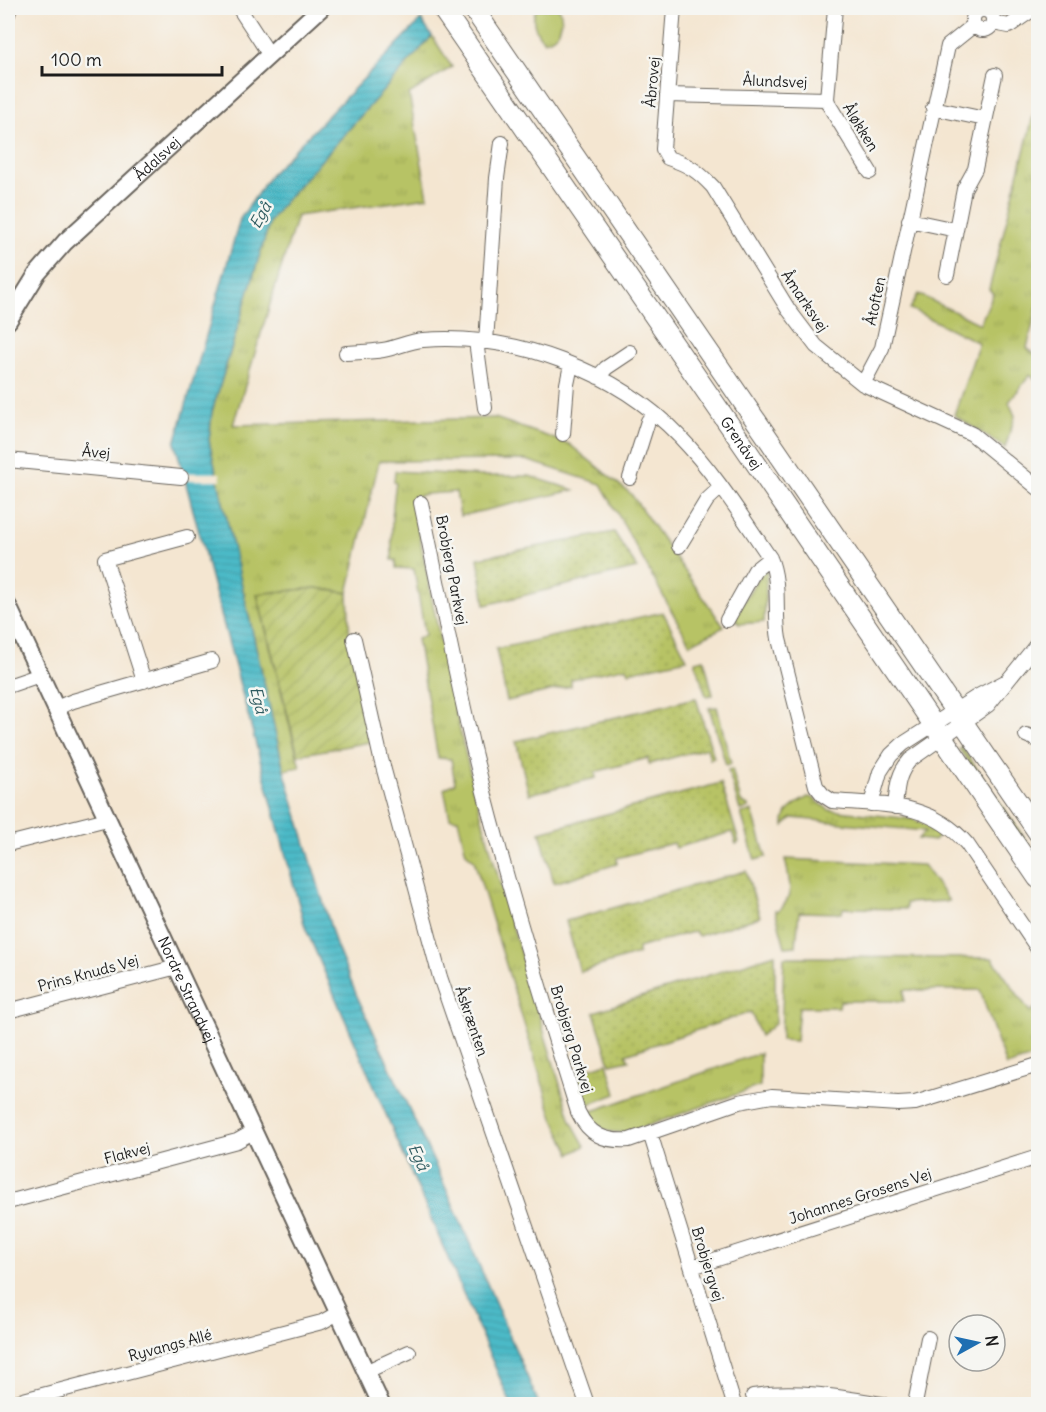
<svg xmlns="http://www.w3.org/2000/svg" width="1046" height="1412" viewBox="0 0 1046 1412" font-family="Delius,sans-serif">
	<defs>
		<pattern id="grass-tufts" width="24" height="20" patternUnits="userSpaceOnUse" patternTransform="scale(1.5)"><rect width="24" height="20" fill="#b7c365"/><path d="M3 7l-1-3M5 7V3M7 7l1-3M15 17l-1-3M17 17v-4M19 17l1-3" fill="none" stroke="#9da757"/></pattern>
		<pattern id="park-dots" width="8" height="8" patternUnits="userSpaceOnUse" patternTransform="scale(1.5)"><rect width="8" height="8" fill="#b7c365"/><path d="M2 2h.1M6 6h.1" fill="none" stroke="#9da757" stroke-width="1.8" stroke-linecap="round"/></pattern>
		<pattern id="garden-furrows" width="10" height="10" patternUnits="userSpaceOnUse" patternTransform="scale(1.5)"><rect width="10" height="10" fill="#b7c365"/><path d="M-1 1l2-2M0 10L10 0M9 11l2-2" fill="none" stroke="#9da757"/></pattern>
		<pattern id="water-rules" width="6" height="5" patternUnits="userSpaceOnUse" patternTransform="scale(1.5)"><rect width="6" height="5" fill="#4cbac7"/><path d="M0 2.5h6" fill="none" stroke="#429faa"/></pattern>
	</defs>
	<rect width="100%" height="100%" fill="#f6f6f2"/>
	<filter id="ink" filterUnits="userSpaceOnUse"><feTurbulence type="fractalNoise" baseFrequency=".0167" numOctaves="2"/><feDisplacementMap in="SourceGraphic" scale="12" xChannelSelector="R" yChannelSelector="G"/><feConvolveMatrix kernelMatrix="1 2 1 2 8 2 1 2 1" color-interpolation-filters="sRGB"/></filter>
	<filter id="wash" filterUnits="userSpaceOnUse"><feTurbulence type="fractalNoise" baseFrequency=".008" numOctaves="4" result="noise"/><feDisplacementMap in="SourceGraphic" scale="24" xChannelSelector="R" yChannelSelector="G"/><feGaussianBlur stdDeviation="1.35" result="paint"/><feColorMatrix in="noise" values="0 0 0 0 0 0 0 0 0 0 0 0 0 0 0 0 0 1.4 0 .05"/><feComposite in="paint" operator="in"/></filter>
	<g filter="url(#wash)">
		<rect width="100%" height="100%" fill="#f4e6d1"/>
		<path fill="url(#grass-tufts)" stroke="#6a7040" stroke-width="1.5" d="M537 8H559C565 21 560 38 544 41 535 32 530 19 537 8Z
			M432 36 452 67 409 94 428 197 297 216 233 425 495 418 569 444 631 494 724 627 690 644 601 484 526 460 379 461 348 593 316 588 257 594 300 767 284 770 209 441 212 412 270 221 285 201Z
			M1038 104V304L1027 348 1038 357V381L1030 375 1009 402 1015 416 1005 448 954 415 979 343 910 309 918 294 980 324 993 294 989 289 1036 105Z
			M395 471 484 476H529L574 490 460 516 456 492 426 494 412 497C432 600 451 702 478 803 506 910 539 1015 571 1121L585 1146 571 1154 553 1118 474 860 466 853 458 819 450 818 444 789 455 783 451 759 438 758 417 639 425 635 414 569 396 568V560H392C391 534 392 506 396 483L394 482Z
			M764 569 767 572 764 622 739 624 734 616Z
			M704 659 713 695 706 696 695 661Z
			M717 707 731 764 726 765 709 708Z
			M962 747 1038 858V865L959 749Z
			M732 769 741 802 748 806 749 808 740 810 728 770Z
			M808 797 813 798 829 810 912 819 939 830 940 834 934 841 918 839 925 831 792 818 784 826C783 810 795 804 808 797Z
			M752 811 766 857 755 860 741 813Z
			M785 859 923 865 949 901 906 903V909L843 908 842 913 799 912 796 946 785 947 775 910 778 911C796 897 789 878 785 859Z
			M784 957 992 958 1030 1012 1038 1006V1056L1006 1066 980 990H904V1001H840L839 1007H799L796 1041 781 1040Z
			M760 1053V1086L635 1130C613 1136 599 1132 587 1113Z
			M607 1063 616 1094 587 1105 576 1073Z"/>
		<path fill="url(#park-dots)" stroke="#6a7040" stroke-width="1.5" d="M614 532 637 568 485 605 478 558Z
			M663 612 687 659 629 672 627 667 571 679V686L507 701 496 649Z
			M696 698 714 758 710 759 707 748 649 764 648 758 595 772 596 778 529 794 516 741Z
			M721 783 739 842 736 844 732 832 675 848 673 843 617 858V864L554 883 540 832Z
			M746 871 760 917 698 936 695 931 638 948V954L580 972 566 921Z
			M775 954V1024L760 1036 751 1012 626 1054 629 1060 610 1064 594 1012Z"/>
		<path fill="url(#garden-furrows)" stroke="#6a7040" stroke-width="1.5" d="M316 588 348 593 350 644 370 742 298 755 257 594Z"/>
		<path fill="url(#water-rules)" stroke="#346b72" stroke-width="1.5" d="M421 20 432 36 285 201 270 221 212 412 209 441 284 770 336 945 357 996 449 1195 539 1404H511L305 927 175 443 240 219 271 174Z"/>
		<path fill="#f4e6d1" d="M181 473H220L221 480H182Z"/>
	</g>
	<g filter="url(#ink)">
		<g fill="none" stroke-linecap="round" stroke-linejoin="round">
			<defs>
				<path id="minor" d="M239 8 269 54
					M674 8 663 149 668 158C689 165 698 171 713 187L788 309 816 346 863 384 972 434 1038 488
					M973 20a10 10 0 1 1 20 0a10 10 0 1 1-20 0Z
					M8 14 10 8
					M993 23 1009 26 1035 8
					M667 95 827 99 835 8
					M827 99 829 105 870 172
					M933 108 985 119
					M909 220 956 230
					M947 275 964 189 975 169 995 75
					M476 341 485 408
					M486 342 497 178 502 143
					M346 353C358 352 371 352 383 350 396 348 409 341 423 340 515 333 616 370 680 437 715 473 742 517 770 558 781 584 774 612 779 639L816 786 823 795 832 801C884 805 931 802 967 844L1038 949
					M598 377 606 368 630 352
					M863 384 882 348 948 46 974 25
					M563 434 567 384 571 365
					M8 460 181 477
					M630 478 648 421 654 413
					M421 503C438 585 454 667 473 748 503 871 540 991 578 1112 589 1135 605 1142 629 1140L739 1102 772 1096 898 1104 915 1103 1038 1065
					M679 546 707 500 721 487
					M727 620 755 570 770 558
					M354 639 381 759 440 977 587 1404
					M144 681 105 559 187 537
					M8 686 40 675
					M56 708 73 701 212 661
					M1026 735 1038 740
					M871 804 880 772 891 755 903 744 978 696 1005 682
					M895 807C897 789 897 774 910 760L988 705 1038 643
					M8 844 107 819
					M8 1011 177 967
					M650 1133 734 1404
					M8 1202 237 1141 253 1132
					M692 1267 1038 1157
					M365 1372 409 1352
					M753 1396C796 1389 840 1397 882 1404
					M8 1404 322 1322 338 1313
					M915 1404 928 1338"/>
				<g id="tertiary">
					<path id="s1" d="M8 321 37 274 65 242 321 8"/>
					<path id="s2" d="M8 606 381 1404"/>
				</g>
				<g id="secondary">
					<path id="s3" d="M442 8 746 449 1038 878"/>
					<path d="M473 8 1038 832"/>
				</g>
			</defs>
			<use href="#minor" stroke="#68635b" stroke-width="16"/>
			<use href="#tertiary" stroke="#68635b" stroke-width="20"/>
			<use href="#secondary" stroke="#68635b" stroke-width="22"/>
			<use href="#minor" stroke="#fff" stroke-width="14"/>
			<use href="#tertiary" stroke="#fff" stroke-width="16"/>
			<use href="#secondary" stroke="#fff" stroke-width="20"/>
		</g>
	</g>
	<g text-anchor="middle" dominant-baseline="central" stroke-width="5" stroke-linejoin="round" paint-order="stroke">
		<g font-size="15" fill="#1c1c1c" stroke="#f6f6f2">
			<text transform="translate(775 81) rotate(2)">Ålundsvej</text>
			<text transform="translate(652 82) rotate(-85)">Åbrovej</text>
			<text transform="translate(861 127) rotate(58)">Åløkken</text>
			<text stroke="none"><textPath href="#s1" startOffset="222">Ådalsvej</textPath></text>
			<text transform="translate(805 301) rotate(56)">Åmarksvej</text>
			<text transform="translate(875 301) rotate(-78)">Åtoften</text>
			<text stroke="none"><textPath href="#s3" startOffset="528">Grenåvej</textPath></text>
			<text transform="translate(96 452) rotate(5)">Åvej</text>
			<text transform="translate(452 570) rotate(79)">Brobjerg Parkvej</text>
			<text transform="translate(88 973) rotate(-15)">Prins Knuds Vej</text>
			<text stroke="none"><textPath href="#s2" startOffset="423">Nordre Strandvej</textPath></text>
			<text transform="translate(472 1021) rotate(71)">Åskrænten</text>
			<text transform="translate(572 1039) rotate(73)">Brobjerg Parkvej</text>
			<text transform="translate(127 1153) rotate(-15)">Flakvej</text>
			<text transform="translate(860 1196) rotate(-18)">Johannes Grosens Vej</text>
			<text transform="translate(708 1264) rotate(73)">Brobjergvej</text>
			<text transform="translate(170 1345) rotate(-15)">Ryvangs Allé</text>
		</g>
		<g font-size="16" font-style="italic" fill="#2f5b60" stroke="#f6f6f2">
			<text transform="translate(260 215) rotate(-61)">Egå</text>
			<text transform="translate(259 700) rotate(76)">Egå</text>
			<text transform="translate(419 1157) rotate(66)">Egå</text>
		</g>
	</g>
	<rect width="1046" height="1412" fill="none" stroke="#f6f6f2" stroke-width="30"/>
	<g transform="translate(977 1343) rotate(82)"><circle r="28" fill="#f6f6f2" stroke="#9f9f9c" stroke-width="1.5"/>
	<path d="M0-4.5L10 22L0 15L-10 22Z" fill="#1f6fb2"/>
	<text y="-9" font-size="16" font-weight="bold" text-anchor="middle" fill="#1c1c1c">N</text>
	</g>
	<path d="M42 66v9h180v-9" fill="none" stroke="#1c1c1c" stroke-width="3"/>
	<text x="51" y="66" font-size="18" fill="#1c1c1c" stroke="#f6f6f2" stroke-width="4.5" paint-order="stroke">100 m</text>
</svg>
